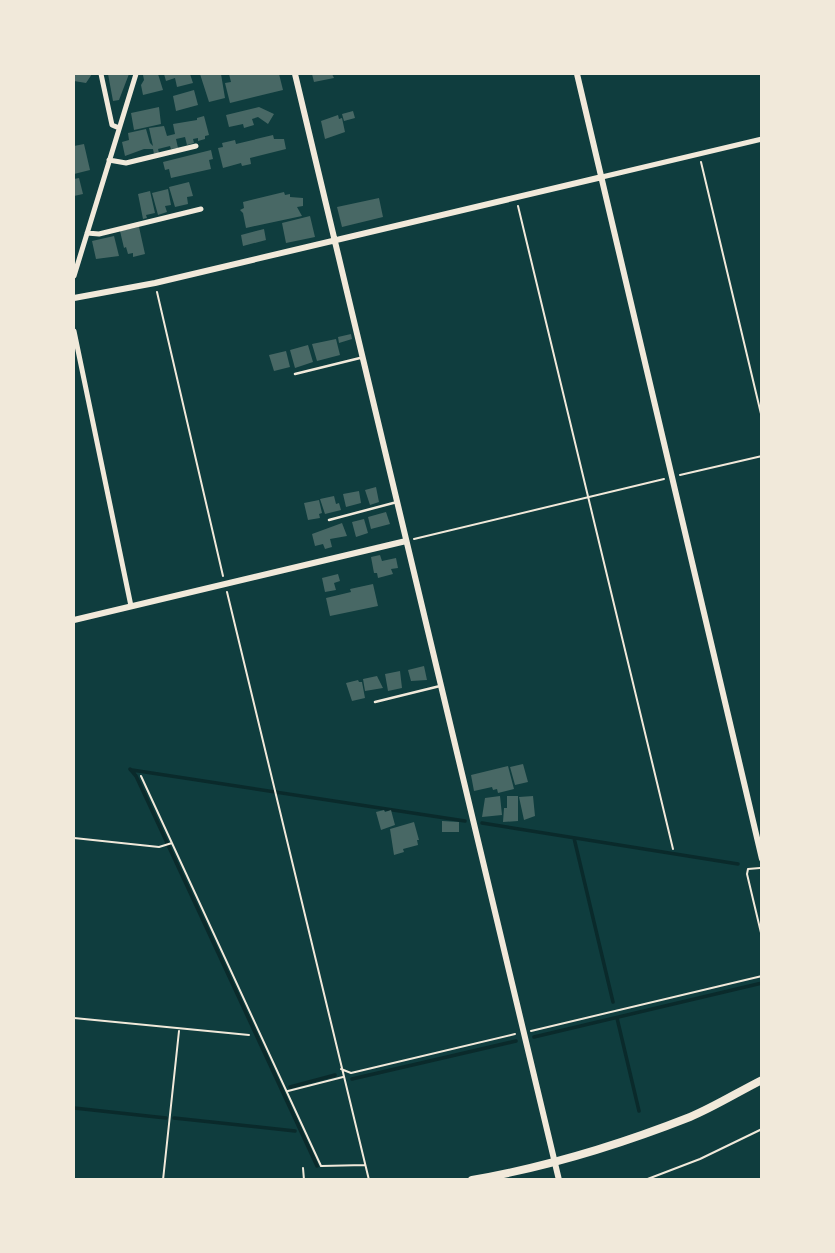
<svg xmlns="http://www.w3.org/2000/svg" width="835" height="1253" viewBox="0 0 835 1253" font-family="Spectral,serif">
	<rect width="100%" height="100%" fill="#0f3d3e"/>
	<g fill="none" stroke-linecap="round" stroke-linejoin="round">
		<path stroke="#0a2a2b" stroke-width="3.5" d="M130 769 136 776 317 1166
			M132 770 465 821
			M482 823 738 864
			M574 838 613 1002
			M617 1018 639 1111
			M534 1037 762 983
			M352 1079 516 1041
			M290 1087 335 1075
			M74 1108 166 1118
			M174 1118 295 1131"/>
	</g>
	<path fill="#486865" d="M74 74H92L86 83 74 81Z
		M108 74H129L119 100 113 101Z
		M148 74H158L163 90 143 95 141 85 144 80 143 75Z
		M164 74H190L193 83 177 87 175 78 166 81Z
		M200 74H221L225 98 209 102Z
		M229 74H279L283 90 230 103 225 83 231 82Z
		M312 74H332L334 78 314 82Z
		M194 90 198 105 176 111 173 96Z
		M159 107 161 124 134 130 131 113Z
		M259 107 274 114 268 124 258 117 252 119 254 125 244 128 243 124 229 127 226 115Z
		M353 111 355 118 344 121 342 114Z
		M338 115 339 119 342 118 345 132 325 139 321 121Z
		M204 116 209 135 205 136V139L198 141V138L193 139 194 143 187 145 185 137 176 139 178 148 171 149 170 146 158 149 159 153 154 154 153 149H144L125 156 122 142 129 140 128 133 146 129 150 143 153 146 149 128 164 126 167 136 175 134 173 124 197 120V118Z
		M273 135 274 139H284L286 149 250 158 251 164 242 166 241 163 223 168 218 148 223 147 222 143 235 140 236 144Z
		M84 144 90 170 74 174V146Z
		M211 150 213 159 209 160 211 169 171 178 169 169 165 170 163 162Z
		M79 178 83 194 74 196V179Z
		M189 182 193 196 187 197 188 204 175 207 169 187Z
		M168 189 171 205 165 206 167 212 158 215 152 193Z
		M150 191 155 213 146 215 147 218 143 219 138 194Z
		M284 192 285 195 290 194V197L303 198V206L297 207 302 216 246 228 243 213 240 210 244 208 243 202Z
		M379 198 383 217 342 227 337 207Z
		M310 216 315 237 286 243 282 223Z
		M139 227 145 254 133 257V253L128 254 126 247 124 248 120 231Z
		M264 229 266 240 243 246 241 235Z
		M114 236 119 256 96 259 92 241Z
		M351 334 352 339 339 343 338 337Z
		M336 339 340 355 317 361 312 344Z
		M308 345 313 362 295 368 290 350Z
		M286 351 290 367 274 371 269 355Z
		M376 487 379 502 370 505 365 490Z
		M359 491 361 503 346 507 343 494Z
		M334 496 336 504 339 503 341 510 325 514 320 499Z
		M319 500 322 513 319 514 320 518 308 520 304 503Z
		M386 512 390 524 371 529 368 517Z
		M364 519 368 533 356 537 352 522Z
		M342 523 347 536 330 539 332 547 325 549 323 544 315 546 312 534Z
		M380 555 382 561 396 558 398 568 391 569 393 574 378 578 377 573H374L371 557Z
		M338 574 340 581 334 583 336 590 325 592 322 578Z
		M373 584 378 606 330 616 326 598 351 592 350 589Z
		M424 666 427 680 411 681 408 670Z
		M400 671 402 688 388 691 385 674Z
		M377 676 383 688 365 691 363 679Z
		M358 680 359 682H362L365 698 352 701 346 683Z
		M523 764 528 782 515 785 510 767Z
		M508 766 514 789 498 793 497 789 493 790 492 787 474 791 471 775Z
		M500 796 502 815 482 817 485 798Z
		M507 796H518V821L503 822 504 808H507Z
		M533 796 535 816 524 820 519 797Z
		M384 810 385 812 391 810 395 825 381 830 376 812Z
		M442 821 459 822V832H442Z
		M414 822 419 840H417L418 845 403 849 404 852 394 855 390 829Z"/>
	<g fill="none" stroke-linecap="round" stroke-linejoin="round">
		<path stroke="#f1e9da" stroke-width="2" d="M701 162 762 418
			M518 206 673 849
			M157 292 223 576
			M680 475 762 456
			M414 539 664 479
			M227 592 369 1180
			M141 776 321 1166 365 1165
			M74 838 159 847 172 843
			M760 868 748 869 747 874 762 937
			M74 1018 249 1035
			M531 1031 762 976
			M341 1069 351 1073 515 1034
			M288 1091 343 1077
			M303 1168 304 1180
			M163 1180 179 1031
			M645 1180 700 1159 762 1129"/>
		<path stroke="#f1e9da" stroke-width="2.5" d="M295 374 360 358
			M329 520 397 502
			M375 702 440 686"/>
		<path stroke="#f1e9da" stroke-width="5" d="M101 74 112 125 119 128
			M109 160 126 163 196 146
			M602 177 762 139
			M87 233 99 234 201 209
			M74 276 136 74
			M74 331 131 606"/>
		<path stroke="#f1e9da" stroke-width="6" d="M295 74 559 1180
			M577 74 762 859
			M74 298 155 283 602 177
			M74 620 406 541"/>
		<path stroke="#f1e9da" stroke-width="8" d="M472 1180C547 1167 619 1145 690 1117 714 1107 738 1092 762 1080"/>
	</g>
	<rect width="835" height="1253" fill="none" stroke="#f1e9da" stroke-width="150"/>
</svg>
